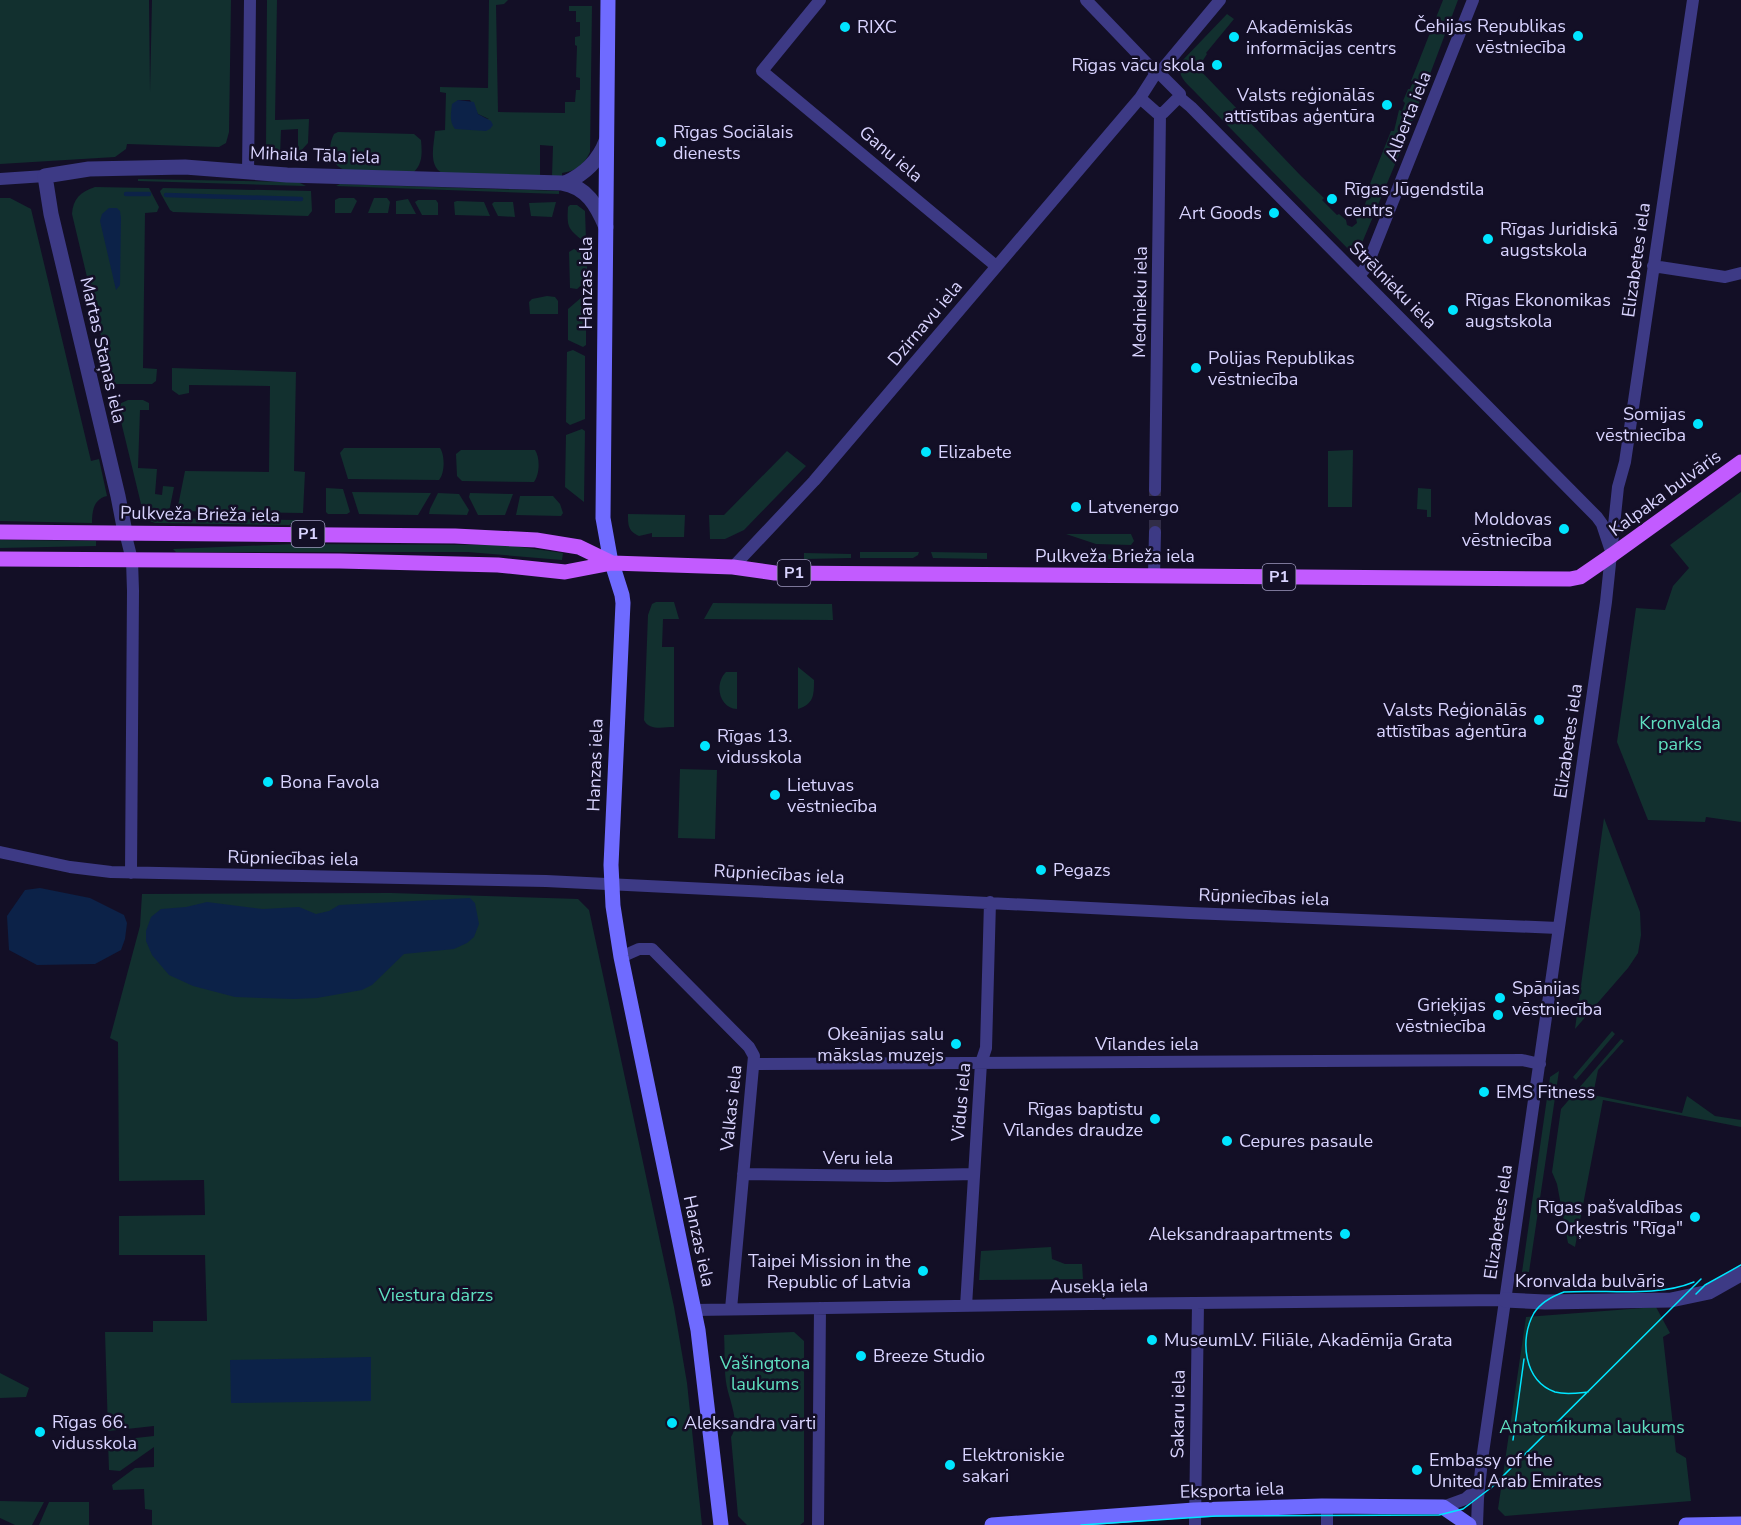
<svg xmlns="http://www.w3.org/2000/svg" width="1741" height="1525" viewBox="0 0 1741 1525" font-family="'Nunito Sans',sans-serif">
	<rect width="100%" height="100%" fill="#130f26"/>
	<path fill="#12302f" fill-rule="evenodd" d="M0 0H149L150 92 152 0H231L229 132 226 143 219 147 127 144 126 149 115 157 0 164Z
		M267 0H277L275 120 309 119 308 143 298 154V129L281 130 280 156 271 153 266 146Z
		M489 0H508L504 4 496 5 498 112 565 113V102H575L576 90H580V78L576 77 577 46 575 45V37L580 36V22H576V11H569V6H592L590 152C584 165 576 171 562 173V176H552L553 146 540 145V176L442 173C428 165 434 145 435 131L445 130 446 93 440 92V87L488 88ZM458 100H470L478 114 489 119 451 115Z
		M1443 0H1458L1404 143 1359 250 1352 253 1196 93C1187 83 1176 77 1181 62L1227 14 1234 19 1206 53 1207 54 1198 68 1301 176 1324 198 1322 200 1337 215 1339 214 1346 220 1347 225 1352 227 1357 223 1356 218 1360 209 1363 210 1370 190 1368 189 1391 131H1394L1399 110 1402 111 1405 103 1403 101 1408 89H1410L1413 82 1411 81Z
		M338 132 414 134 421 140C422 152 423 163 414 172L344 170C329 163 327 148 334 134Z
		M138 179 298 182 306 186 138 181Z
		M340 184 559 191V194L336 186Z
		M95 187 149 188 159 207 157 212 145 213 143 368 157 369 156 381 152 384H115L112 382 72 214C73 199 80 192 95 187Z
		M163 188 311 191 312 211 308 216 173 212 170 210 161 194 160 191Z
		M0 198H10L31 209 91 461 99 459 107 496C94 499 92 510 92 523L0 521Z
		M339 198H354L357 201 351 213H335V200Z
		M374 198H387L390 202 388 213H368Z
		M408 199 416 214H396V201Z
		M418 200H436L438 203V215H422L415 202Z
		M457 201 484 202 490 216 455 215 454 202Z
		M494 202H513L515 217 498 216 492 204Z
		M556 202 552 217 531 216 529 203Z
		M570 205H577L585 211 586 240H582C567 228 567 226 568 207Z
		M574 249 587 256V280L577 289 570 288 569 252Z
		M547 296 555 297 558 301V314H530L529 302 532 299Z
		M582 297 586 298V345L583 347 568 340V309Z
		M573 350 585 356V419L570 425 566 422 567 352Z
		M172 368 296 372 294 471 305 472 303 513 177 511 185 471 269 472 270 386 189 385V393L179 395 172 390Z
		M128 400H143L149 403V410H140L138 468 157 469 155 494 162 495 163 486 174 487 169 512 143 511 142 508 117 405Z
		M582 429 585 431 584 502 565 487 566 435Z
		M344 448H440C445 455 445 473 439 480L348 479 340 453Z
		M461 450H535C540 457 540 474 534 482L462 481 457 476 456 454Z
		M1353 450 1352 507H1328V451Z
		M787 451 806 466 744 530 725 539H710L709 515H724Z
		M326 488 343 489 350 512 347 514H328L326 512Z
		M1418 488 1431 489V517H1427V510L1417 509Z
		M352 492 431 493 418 515 359 514Z
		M1741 492V822L1706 817 1705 822 1648 820 1617 742 1636 608 1665 610 1673 586 1689 568 1670 545Z
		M438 493 459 494 469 510 467 515 429 514 430 509Z
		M470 493 513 494 505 515H478L469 497Z
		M520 496H553L560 504 563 513 561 516 516 515Z
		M628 514 685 515 684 537H652V533L639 536C628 531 628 525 628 514Z
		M142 518 299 520 289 525 155 523Z
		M1066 534H1131L1134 541 1131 545 1096 544Z
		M0 540 96 541V546L0 548Z
		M294 544 507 545 563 553 562 560 468 552H176L173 549Z
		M860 552H919L918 555 913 558H860Z
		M931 552 987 553V559L933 558Z
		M804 553 851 554V558L804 559Z
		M1136 554V559H1059L1058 555Z
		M656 602H674L679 619H663L662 647H674V727C664 727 649 731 644 720L648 615 652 604Z
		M713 603 832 604 833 620 704 619Z
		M798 667 814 680C814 695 814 704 798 709Z
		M726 672H737V709C719 708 714 684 726 672Z
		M680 769 717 770 715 839 678 838Z
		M1604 818 1640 912 1641 935 1638 953 1628 968 1575 1029Z
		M391 893 578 899 589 910 674 1307 687 1383 702 1525H152V1510L145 1509 144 1489 113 1490 112 1485 135 1468 154 1467V1447L120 1471 109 1470 108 1441 154 1436V1426L108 1431 105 1332H153V1321H207L205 1255H119V1216L205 1215 204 1180 119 1181 118 1042 110 1038 140 926 142 894Z
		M1612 1031 1615 1034 1576 1080 1573 1077Z
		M1621 1039 1624 1041 1598 1070 1593 1095 1682 1113 1687 1096 1715 1116 1741 1120V1127L1603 1100 1575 1247 1568 1243 1557 1184 1552 1172 1561 1109Z
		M1559 1071 1529 1272H1522L1550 1077Z
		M1051 1247 1052 1259 1065 1264H1082L1083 1279 979 1280 981 1251Z
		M1656 1307 1670 1333 1663 1337 1676 1452 1686 1458 1691 1501 1505 1516 1498 1509 1526 1317Z
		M794 1332 804 1341V1522L800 1525H747L738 1516 731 1437C741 1422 728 1398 726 1382 724 1367 725 1350 724 1335Z
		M0 1373 29 1388 26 1397 0 1398Z
		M0 1501 44 1502 32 1525H15L0 1518Z
		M49 1502H89V1525H39Z"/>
	<path fill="#0c2248" d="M458 100 474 102 478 114 491 121 493 125 490 129 486 131 455 129C449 122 451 113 452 104Z
		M109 208H117L120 211 121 218 120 285 116 290 100 221 102 214Z
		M40 888 90 898 124 915 127 923 125 939 121 950 95 964 37 965 9 950 7 916 25 890Z
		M470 898 475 903 479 924 474 937 467 943 454 949 404 954 372 985 362 990 317 998 294 999 235 997 193 986 169 975 152 955 146 941V931L151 917 161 909 186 907 207 902 263 909 299 907 316 914 329 911 339 905Z
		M371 1357V1401L231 1403 230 1360Z"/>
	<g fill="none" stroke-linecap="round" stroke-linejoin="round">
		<path stroke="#0c2248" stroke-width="4.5" d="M126 194H149
			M166 195 301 199"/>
		<path stroke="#312d47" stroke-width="12" stroke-dasharray="12 6" stroke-linecap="butt" d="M1155 532V490"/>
		<path stroke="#3d3a85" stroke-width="12" d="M820 0 762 71 996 266
			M1086 0 1156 73
			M1159 73 1180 94 1179 97 1191 107 1597 517 1602 524 1610 548
			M1159 73 1220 0
			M1140 98 1157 113H1163L1179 97
			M248 173 250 0
			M0 179 45 176
			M1653 266 1725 277 1741 273
			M1359 276 1367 266 1473 0
			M1155 490 1160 114
			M125 532 132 560 133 591 131 873
			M733 567 814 481 1140 98 1156 73
			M1154 576 1155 532
			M0 852 70 867 111 872 546 881 1190 913 1558 928
			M621 957 639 949H652L749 1047 754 1056 731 1309
			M755 1064 1522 1060 1540 1064
			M743 1174 887 1176 974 1174
			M966 1306 981 1063 986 1048 990 902
			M694 1310 1090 1304 1505 1300
			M1327 1506V1525
			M1443 1507 1465 1499 1479 1487
			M818 1525 820 1308
			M1195 1525 1198 1303
			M1477 1525 1478 1498 1482 1460 1606 602 1618 487 1625 462 1693 0"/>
		<path stroke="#3d3a85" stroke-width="15" d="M565 183C585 174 599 160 606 141
			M125 532 118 496 51 214 45 176 89 169 185 167 287 175 562 183C587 187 597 206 606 227
			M1505 1300 1545 1302 1671 1300 1709 1292 1741 1274"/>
		<path stroke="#6f6bff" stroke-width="15" d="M608 0 603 518 610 557 622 595 623 603 611 865 613 906 621 957 698 1330 721 1525
			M992 1525 1194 1510 1322 1506 1443 1507 1469 1525
			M1686 1525 1741 1524"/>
		<path stroke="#c25bff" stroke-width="15" d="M0 532 455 536 536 540 579 547 612 563
			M0 559 340 561 498 565 565 572 612 563 733 567 775 573 1570 579 1580 577 1612 555 1741 462"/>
		<path stroke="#00e5ff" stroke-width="1.5" d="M1696 1294 1705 1285 1741 1265
			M1588 1392C1578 1393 1566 1395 1555 1392 1524 1381 1519 1339 1534 1313 1541 1302 1553 1296 1564 1292 1606 1289 1655 1298 1694 1282
			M1513 1440 1524 1359
			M1081 1525 1216 1516 1439 1515 1463 1509 1492 1487 1701 1279"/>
	</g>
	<g fill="#00e5ff" stroke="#130f26" stroke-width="2">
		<circle cx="845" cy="27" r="6"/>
		<circle cx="1578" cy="36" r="6"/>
		<circle cx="1234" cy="37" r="6"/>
		<circle cx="1217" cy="65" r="6"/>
		<circle cx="1387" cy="105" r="6"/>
		<circle cx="661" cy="142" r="6"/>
		<circle cx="1332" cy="199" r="6"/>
		<circle cx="1274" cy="213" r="6"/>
		<circle cx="1488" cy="239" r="6"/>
		<circle cx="1453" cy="310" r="6"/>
		<circle cx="1196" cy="368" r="6"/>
		<circle cx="1698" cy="424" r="6"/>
		<circle cx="926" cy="452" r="6"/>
		<circle cx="1076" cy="507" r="6"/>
		<circle cx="1564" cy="529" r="6"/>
		<circle cx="1539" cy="720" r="6"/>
		<circle cx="705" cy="746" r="6"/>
		<circle cx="268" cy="782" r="6"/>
		<circle cx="775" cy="795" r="6"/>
		<circle cx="1041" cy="870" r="6"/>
		<circle cx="1500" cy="998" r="6"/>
		<circle cx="1498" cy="1015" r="6"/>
		<circle cx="956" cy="1044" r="6"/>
		<circle cx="1484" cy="1092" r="6"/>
		<circle cx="1155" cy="1119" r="6"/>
		<circle cx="1227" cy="1141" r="6"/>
		<circle cx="1695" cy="1217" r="6"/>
		<circle cx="1345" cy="1234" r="6"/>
		<circle cx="923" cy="1271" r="6"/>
		<circle cx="1152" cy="1340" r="6"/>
		<circle cx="861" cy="1356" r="6"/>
		<circle cx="672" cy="1423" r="6"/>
		<circle cx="40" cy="1432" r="6"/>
		<circle cx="950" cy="1465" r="6"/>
		<circle cx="1417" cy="1470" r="6"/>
	</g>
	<g text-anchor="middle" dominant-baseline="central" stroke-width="5" stroke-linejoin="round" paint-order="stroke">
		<g fill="#130f26" stroke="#9e99be" stroke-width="1.5">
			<rect x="291.5" y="521" width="33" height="26" rx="4.5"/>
			<rect x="777.5" y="560" width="33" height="26" rx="4.5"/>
			<rect x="1262.5" y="564" width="33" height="26" rx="4.5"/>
		</g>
		<g font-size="16" font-weight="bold" fill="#d9d4ff">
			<text x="308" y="534">P1</text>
			<text x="794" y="573">P1</text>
			<text x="1279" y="577">P1</text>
		</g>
		<g font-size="18" fill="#d9d4ff" stroke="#130f26" text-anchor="start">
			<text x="1566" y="26" text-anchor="end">Čehijas Republikas<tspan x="1566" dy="21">vēstniecība</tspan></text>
			<text x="857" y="27">RIXC</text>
			<text x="1246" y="27">Akadēmiskās<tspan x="1246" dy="21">informācijas centrs</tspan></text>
			<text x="1205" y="65" text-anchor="end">Rīgas vācu skola</text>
			<text x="1375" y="95" text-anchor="end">Valsts reģionālās<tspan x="1375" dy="21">attīstības aģentūra</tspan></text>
			<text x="673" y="132">Rīgas Sociālais<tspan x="673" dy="21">dienests</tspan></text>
			<text x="1344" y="189">Rīgas Jūgendstila<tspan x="1344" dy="21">centrs</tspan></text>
			<text x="1262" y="213" text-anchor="end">Art Goods</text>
			<text x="1500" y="229">Rīgas Juridiskā<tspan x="1500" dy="21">augstskola</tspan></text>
			<text x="1465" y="300">Rīgas Ekonomikas<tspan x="1465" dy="21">augstskola</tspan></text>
			<text x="1208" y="358">Polijas Republikas<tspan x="1208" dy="21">vēstniecība</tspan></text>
			<text x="1686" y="414" text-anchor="end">Somijas<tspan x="1686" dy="21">vēstniecība</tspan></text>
			<text x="938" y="452">Elizabete</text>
			<text x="1088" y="507">Latvenergo</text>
			<text x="1552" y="519" text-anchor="end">Moldovas<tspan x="1552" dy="21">vēstniecība</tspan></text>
			<text x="1527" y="710" text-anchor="end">Valsts Reģionālās<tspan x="1527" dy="21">attīstības aģentūra</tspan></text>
			<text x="717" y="736">Rīgas 13.<tspan x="717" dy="21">vidusskola</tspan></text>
			<text x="280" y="782">Bona Favola</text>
			<text x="787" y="785">Lietuvas<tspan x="787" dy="21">vēstniecība</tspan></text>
			<text x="1053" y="870">Pegazs</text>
			<text x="1512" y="988">Spānijas<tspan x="1512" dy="21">vēstniecība</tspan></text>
			<text x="1486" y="1005" text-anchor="end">Grieķijas<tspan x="1486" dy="21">vēstniecība</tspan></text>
			<text x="944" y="1034" text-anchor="end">Okeānijas salu<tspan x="944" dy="21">mākslas muzejs</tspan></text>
			<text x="1496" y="1092">EMS Fitness</text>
			<text x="1143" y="1109" text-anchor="end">Rīgas baptistu<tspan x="1143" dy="21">Vīlandes draudze</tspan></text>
			<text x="1239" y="1141">Cepures pasaule</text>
			<text x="1683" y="1207" text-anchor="end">Rīgas pašvaldības<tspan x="1683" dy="21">Orķestris "Rīga"</tspan></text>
			<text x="1333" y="1234" text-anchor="end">Aleksandraapartments</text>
			<text x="911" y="1261" text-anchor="end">Taipei Mission in the<tspan x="911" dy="21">Republic of Latvia</tspan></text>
			<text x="1164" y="1340">MuseumLV. Filiāle, Akadēmija Grata</text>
			<text x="873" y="1356">Breeze Studio</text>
			<text x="52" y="1422">Rīgas 66.<tspan x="52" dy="21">vidusskola</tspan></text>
			<text x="684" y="1423">Aleksandra vārti</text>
			<text x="962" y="1455">Elektroniskie<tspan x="962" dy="21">sakari</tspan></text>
			<text x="1429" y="1460">Embassy of the<tspan x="1429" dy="21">United Arab Emirates</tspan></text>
		</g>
		<g font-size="18" fill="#d9d4ff" stroke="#130f26">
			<text transform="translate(1408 116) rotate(-68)">Alberta iela</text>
			<text transform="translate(891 154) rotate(40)">Ganu iela</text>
			<text transform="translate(315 155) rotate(2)">Mihaila Tāla iela</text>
			<text transform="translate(1636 260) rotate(-82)">Elizabetes iela</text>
			<text transform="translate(586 283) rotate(-90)">Hanzas iela</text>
			<text transform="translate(1393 285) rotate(45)">Strēlnieku iela</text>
			<text transform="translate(1140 302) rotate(-89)">Mednieku iela</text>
			<text transform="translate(925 323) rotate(-50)">Dzirnavu iela</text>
			<text transform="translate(103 350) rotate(77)">Martas Staņas iela</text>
			<text transform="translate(1665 493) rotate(-36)">Kalpaka bulvāris</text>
			<text transform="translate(200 514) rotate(1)">Pulkveža Brieža iela</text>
			<text x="1115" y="556">Pulkveža Brieža iela</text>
			<text transform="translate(1568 741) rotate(-82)">Elizabetes iela</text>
			<text transform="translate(595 765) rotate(-88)">Hanzas iela</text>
			<text transform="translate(293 858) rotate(1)">Rūpniecības iela</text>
			<text transform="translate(779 874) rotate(3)">Rūpniecības iela</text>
			<text transform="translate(1264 897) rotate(2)">Rūpniecības iela</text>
			<text x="1147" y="1044">Vīlandes iela</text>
			<text transform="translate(961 1102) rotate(-85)">Vidus iela</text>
			<text transform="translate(731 1108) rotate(-84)">Valkas iela</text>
			<text x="858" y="1158">Veru iela</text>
			<text transform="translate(1498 1222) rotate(-82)">Elizabetes iela</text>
			<text transform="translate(699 1241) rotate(78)">Hanzas iela</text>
			<text x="1590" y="1281">Kronvalda bulvāris</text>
			<text transform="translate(1099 1286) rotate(-1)">Ausekļa iela</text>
			<text transform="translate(1178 1414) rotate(-89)">Sakaru iela</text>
			<text transform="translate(1232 1490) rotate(-2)">Eksporta iela</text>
		</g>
		<g font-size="18" fill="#5fe0c0" stroke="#130f26">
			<text x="1680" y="723">Kronvalda<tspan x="1680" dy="21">parks</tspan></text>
			<text x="436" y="1295">Viestura dārzs</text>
			<text x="765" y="1363">Vašingtona<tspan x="765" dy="21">laukums</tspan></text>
			<text x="1592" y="1427">Anatomikuma laukums</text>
		</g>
	</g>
</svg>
